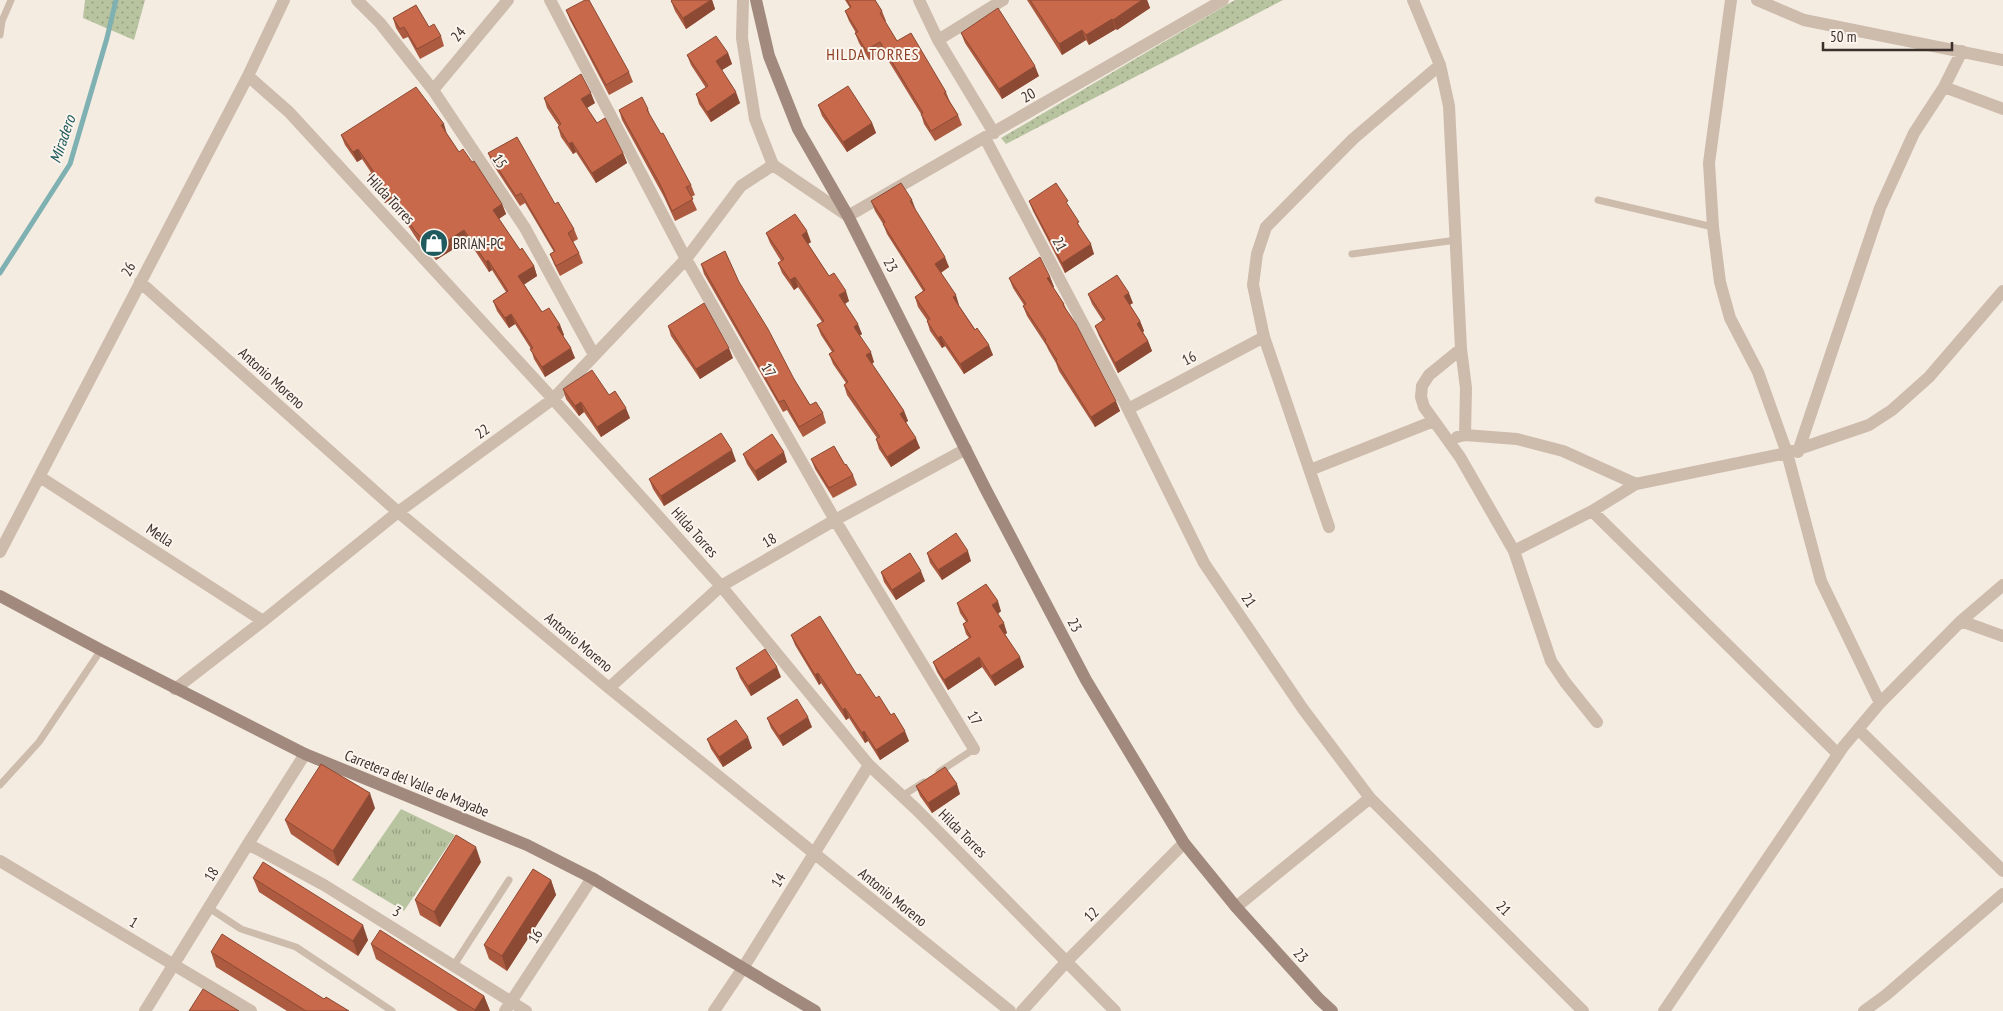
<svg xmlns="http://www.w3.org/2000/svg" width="2003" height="1011" viewBox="0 0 2003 1011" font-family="'PT Sans Narrow',sans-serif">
	<defs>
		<pattern id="grass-dots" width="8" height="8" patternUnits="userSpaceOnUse" patternTransform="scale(1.25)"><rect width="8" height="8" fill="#b8c4a0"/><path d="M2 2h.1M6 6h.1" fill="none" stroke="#97a083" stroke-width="1.8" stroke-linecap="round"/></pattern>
		<pattern id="park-tufts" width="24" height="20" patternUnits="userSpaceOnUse" patternTransform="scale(1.25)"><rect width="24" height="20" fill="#b8c4a0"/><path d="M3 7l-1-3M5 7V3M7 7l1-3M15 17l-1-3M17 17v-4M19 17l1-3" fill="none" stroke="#97a083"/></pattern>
	</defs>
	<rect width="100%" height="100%" fill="#f4ebe1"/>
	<path fill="url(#grass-dots)" d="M85 0H145L134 40 83 18Z
		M1235 0H1283L1006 144 1001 138Z"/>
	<path fill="url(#park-tufts)" d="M401 809 455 835 404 911 352 880Z"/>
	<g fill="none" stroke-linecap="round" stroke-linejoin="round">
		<path stroke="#7fb0b2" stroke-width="5" d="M0 273 70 164 107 38 116 0"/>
		<path stroke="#cdbbac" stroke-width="7" d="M0 35 2 21 11 0
			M1598 200 1713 227
			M1352 254 1457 240
			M939 772 974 749
			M0 785 39 742 101 650
			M902 796 924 782
			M209 908 241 929 296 947 392 1011
			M454 965 509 880"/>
		<path stroke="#cdbbac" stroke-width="12" d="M357 0 380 23 433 90 525 228 594 355
			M550 0 686 259 835 520 974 749
			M743 0 742 38 755 119 773 165 848 216 1223 0
			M919 0 938 40 994 133
			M1413 0 1440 65 1449 106 1461 349 1466 388 1465 435
			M1731 0 1709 163 1713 227 1720 282 1730 318 1758 372 1787 453 1821 581 1880 703
			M1757 0 1804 20 2003 60
			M938 40 1003 0
			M248 76 289 112 553 399 721 586 869 765 917 810 1115 1011
			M1944 87 2003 109
			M433 90 508 0
			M985 138 1128 409 1204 563 1303 709 1370 798 1583 1011
			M140 282 398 512 609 688 1010 1011
			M1461 349 1429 375 1422 386 1421 397 1424 407 1460 457 1514 551 1551 661 1565 682 1597 722
			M1128 409 1264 337
			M1457 437 1465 435 1517 439 1563 451 1636 484
			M1798 452 1880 208 1914 133 1944 87 1962 51
			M1310 470 1434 421
			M40 477 263 621
			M1592 511 1838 754
			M1329 527 1264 337 1253 285 1257 254 1266 227 1353 139 1440 65
			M1514 551 1592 511 1636 484 1787 453 1869 425 1892 410 1929 377 2003 291
			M0 552 248 76 284 0
			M1961 621 2003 636
			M609 688 721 586 835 520 966 449
			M175 689 263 621 398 512 553 399 686 259 741 186 773 165
			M1858 729 2003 871
			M248 844 324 885 526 1011
			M0 861 251 1011
			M1236 907 1370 798
			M145 1011 248 844 305 754
			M505 1011 592 878
			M714 1011 743 968 869 765
			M1022 1011 1067 961 1184 843
			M1664 1011 1843 747 1880 703 1961 621 2003 585
			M1864 1011 1886 995 2003 894"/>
		<path stroke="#a18a7d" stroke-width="12" d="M756 0 769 56 798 129 848 216 985 488 1086 680 1184 843 1236 907 1319 999 1332 1011
			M0 596 101 650 305 754 527 845 592 878 815 1011"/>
	</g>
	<path fill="#ac5a40" d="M672 0H712L715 9 686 29 675 11 671 1Z
		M845 0H875L882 11 886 21 885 22 897 41 946 92 950 102 958 115 962 125 935 141 924 124 921 114 883 52 869 60 859 43 855 33H856L849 21 845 11 850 8Z
		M1027 0H1147L1150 8 1117 30 1116 29 1089 45 1086 40 1062 55Z
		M566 10 629 72 633 82 609 95 570 20Z
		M393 18 429 27 441 36 444 46 420 59 408 37 403 39 396 28Z
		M961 33 1039 76 1002 99 965 43Z
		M728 53 732 64 721 70 740 103 711 122 699 104 696 94 706 88 691 65 687 55Z
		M544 98 595 103 587 108 597 123 623 153 627 163 596 183 576 152 573 154 561 137 558 127 559 126 547 108Z
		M818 105 872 123 876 133 847 152 822 116Z
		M648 109 651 118 691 185 695 195 691 197 697 210 675 221 664 197 622 120 619 110Z
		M447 134 459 152 502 204 506 214 499 219 520 250 534 266 537 276 524 284 542 312 560 325 564 335 563 336 575 358 545 377 534 359 531 349 515 324 509 328 497 311 493 301 506 292 492 270 489 272 468 240 436 260 418 241 391 199 385 203 373 185 369 175 372 174 362 159 357 162 345 145 341 135Z
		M488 153 555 204 574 229 578 239 573 242 579 253 583 263 560 276 554 264 550 254 554 252 525 203 520 206 492 163Z
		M871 201 915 210 949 267 941 273 959 305V306L993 355 964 374 945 346 942 348 930 331 927 321V320L918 307 915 297 923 291 887 234 883 224 875 211Z
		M1029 201 1071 210 1094 254 1065 273 1033 211Z
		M766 233 811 242 808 244 829 276 849 301 845 304 862 334 859 336 874 362 872 364 904 411 908 421 906 422 920 448 891 467 879 449 876 439 877 438 847 395 844 385 846 383 833 364 829 354 832 352 821 335 817 325 822 322 798 287 794 290 782 273 778 263 781 261 770 243Z
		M701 264 794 379 810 405 823 413 826 423 803 437 787 410 783 412 704 274Z
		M1050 277 1054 287H1053L1064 304 1067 311 1120 411 1095 427 1059 371 1056 363 1049 351 1046 345 1027 316 1023 306 1024 305 1013 288 1009 278Z
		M1088 294 1133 303 1130 305 1140 321 1144 331 1143 332 1148 341 1152 351 1118 373 1099 336 1095 326 1103 321 1092 304Z
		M668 326 733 358 700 379 671 336Z
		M563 389 609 395 630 418 601 437 584 412 579 416 566 399Z
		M743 454 787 462 758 481 747 464Z
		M811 459 845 465 853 475 857 485 833 498 815 469Z
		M736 461 664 506 653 489 649 479Z
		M927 553 971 561 942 580 930 563Z
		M881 572 925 581 896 600 884 582Z
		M957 603 1001 611 998 614 1007 633 1005 634 1024 667 995 686 982 667 948 690 937 672 933 662 969 638 966 634 963 624 966 622 960 613Z
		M791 635 857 675 876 698 909 741 880 760 868 741 865 743 849 718 846 720 821 683 819 685 795 645Z
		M736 668 781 677 751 696 740 678Z
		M767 718 812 727 783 746 771 728Z
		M707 739 752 748 723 767 711 749Z
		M916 786 960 794 932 813 920 796Z
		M375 808 338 866 291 834 285 820Z
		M481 862 440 927 420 915 415 900Z
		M253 878 368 940 358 956 259 892Z
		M551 880 556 895 507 971 489 959 484 945Z
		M371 944 484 996 490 1011H458L376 959Z
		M211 952 324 999 349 1011H287L216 967Z"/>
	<path fill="#8c4a34" d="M711 0H712L715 9 686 29 683 18Z
		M1142 0H1147L1150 8 1117 30 1113 20Z
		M1112 19 1116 29 1089 45 1086 35Z
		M1082 30 1086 40 1062 55 1059 44Z
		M728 53 732 64 719 72 716 61Z
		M1035 66 1039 76 1002 99 999 89Z
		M736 92 740 103 711 122 707 112Z
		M591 93 595 103 585 109 581 99Z
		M872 123 876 133 847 152 843 142Z
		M444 124 447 134 441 125Z
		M572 142 576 152 573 154 569 144Z
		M358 149 362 159 357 162 353 152Z
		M623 153 627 163 596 183 592 173Z
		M387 189 391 199 385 203 381 193Z
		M912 200 916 210 910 201Z
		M502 204 506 214 497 220 493 210Z
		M464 230 468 240 436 260 433 250Z
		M807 231 811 242 806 245 802 235Z
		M1091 244 1094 254 1065 273 1062 263Z
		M945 257 949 267 938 274 935 264Z
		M488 260 492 270 489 272 486 262Z
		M534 266 537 276 522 286 518 276Z
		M795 277 798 287 794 290 790 280Z
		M1050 277 1054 287 1051 288 1047 278Z
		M846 291 849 301 843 305 839 295Z
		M1129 293 1133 303 1127 306 1124 296Z
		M956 295 959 305 957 307 953 297Z
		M511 314 515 324 509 328 505 318Z
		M1140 321 1144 331 1141 334 1137 324Z
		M858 324 862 334 857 337 854 327Z
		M560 325 564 335 561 337 557 327Z
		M941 336 945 346 942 348 938 338Z
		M1148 341 1152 351 1118 373 1115 363Z
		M989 345 993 355 964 374 960 364Z
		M571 348 575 358 545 377 542 367Z
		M729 348 733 358 700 379 696 369Z
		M871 352 874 362 870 365 866 355Z
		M1116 401 1120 411 1095 427 1091 417Z
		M581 402 584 412 579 416 575 406Z
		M626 408 630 418 601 437 597 427Z
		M904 411 908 421 904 424 900 414Z
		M916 438 920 448 891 467 887 457Z
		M732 450 736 461 664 506 661 496Z
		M784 452 787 462 758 481 755 471Z
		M968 551 971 561 942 580 938 570Z
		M921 571 925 581 896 600 892 590Z
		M998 601 1001 611 996 615 992 605Z
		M1004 623 1007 633 1003 636 999 626Z
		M979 657 982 667 948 690 944 680Z
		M1020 657 1024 667 995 686 991 676Z
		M777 667 781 677 751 696 748 686Z
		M818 673 821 683 819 685 815 675Z
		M845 708 849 718 846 720 843 710Z
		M808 717 812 727 783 746 779 736Z
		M864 731 868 741 865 743 862 733Z
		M905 731 909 741 880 760 876 750Z
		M748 737 752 748 723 767 719 757Z
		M957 784 960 794 932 813 928 803Z
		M370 793 375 808 338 866 333 851Z
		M476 847 481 862 440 927 434 912Z
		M551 880 556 895 507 971 502 956Z
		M363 925 368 940 358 956 353 941Z
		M484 996 490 1011H475V1010Z"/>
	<path fill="#c8694b" stroke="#8c4a34" d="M585 0H589L629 72 606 85 566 10Z
		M672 0H711L683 18 671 1Z
		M847 0H875L882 11 880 13 897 41 911 33 946 92 944 93 958 115 931 131 921 114 923 113 880 42 866 50 855 33 858 32 845 11 851 7Z
		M1030 0H1142L1113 20 1112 19 1086 35 1082 30 1059 44Z
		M416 5 429 27 434 24 441 36 417 49 404 27 400 29 393 18Z
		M998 8 1035 66 999 89 961 33Z
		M716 36 728 53 716 61 736 92 707 112 696 94 708 86 687 55Z
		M581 74 591 93 581 99 597 123 605 118 623 153 592 173 572 142 569 144 558 127 561 124 544 98Z
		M848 86 872 123 843 142 818 105Z
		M416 87 444 124 441 125 459 152 463 149 472 162 474 161 502 204 493 210 520 250 522 248 534 266 518 276 542 312 549 308 560 325 557 327 571 348 542 367 530 349 533 348 511 314 505 318 493 301 508 291 488 260 486 262 464 230 433 250 415 231 387 189 381 193 369 175 374 172 358 149 353 152 341 135Z
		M642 97 648 109 647 110 661 134 663 133 691 185 686 187 693 199 672 211 661 186 619 110Z
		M517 137 555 204 558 202 574 229 568 233 579 253 556 266 550 254 555 251 521 193 516 196 488 153Z
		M901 183 912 200 910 201 945 257 935 264 956 295 953 297 975 330 977 328 989 345 960 364 941 336 938 338 927 321 930 319 915 297 925 290 883 224 885 222 871 201Z
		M1056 183 1068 201 1066 202 1079 222 1077 223 1091 244 1062 263 1029 201Z
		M795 214 807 231 802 235 829 276 834 273 846 291 839 295 858 324 854 327 871 352 866 355 904 411 900 414 916 438 887 457 876 439 880 437 844 385 848 382 829 354 834 351 817 325 824 321 795 277 790 280 778 263 784 259 766 233Z
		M725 251 739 282 768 329 794 379 810 405 816 402 823 413 799 427 784 400 779 402 701 264Z
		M1040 257 1050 277 1047 278 1064 304 1063 305 1076 324 1116 401 1091 417 1056 361 1057 360 1045 341 1046 340 1023 306 1026 304 1009 278Z
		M1117 275 1129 293 1124 296 1140 321 1137 324 1148 341 1115 363 1095 326 1105 319 1088 294Z
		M704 303 729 348 696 369 668 326Z
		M592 370 609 395 615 391 626 408 597 427 581 402 575 406 563 389Z
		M721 433 732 450 661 496 649 479Z
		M772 434 784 452 755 471 743 454Z
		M834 446 845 465 846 464 853 475 829 488 811 459Z
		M956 533 968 551 938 570 927 553Z
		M910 553 921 571 892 590 881 572Z
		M986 584 998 601 992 605 1004 623 999 626 1020 657 991 676 979 657 944 680 933 662 971 637 963 624 968 621 957 603Z
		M820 616 857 675 860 674 876 698 879 696 891 715 894 713 905 731 876 750 864 731 862 733 845 708 843 710 818 673 815 675 791 635Z
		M765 649 777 667 748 686 736 668Z
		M797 699 808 717 779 736 767 718Z
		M736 720 748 737 719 757 707 739Z
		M321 764 370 793 333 851 285 820Z
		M945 767 957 784 928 803 916 786Z
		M456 835 476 847 434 912 415 900Z
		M263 862 363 925 353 941 253 878Z
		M533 869 551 880 502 956 484 945Z
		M380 930 484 996 475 1010 371 944Z
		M222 934 324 999 326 997 349 1011H306L211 952Z
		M203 989 239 1011H189Z"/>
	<defs>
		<symbol id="shop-disc" viewBox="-11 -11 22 22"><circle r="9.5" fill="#1f5a5e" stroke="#fbf5ee"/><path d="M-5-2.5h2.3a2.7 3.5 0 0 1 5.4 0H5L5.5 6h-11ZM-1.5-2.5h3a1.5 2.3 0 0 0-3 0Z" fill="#fff"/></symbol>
	</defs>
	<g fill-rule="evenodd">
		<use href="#shop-disc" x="418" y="227" width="32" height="32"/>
	</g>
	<g text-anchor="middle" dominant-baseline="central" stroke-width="4" stroke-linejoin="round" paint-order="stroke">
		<g font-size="15" fill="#3b302b" stroke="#fbf5ee">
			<text transform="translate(458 34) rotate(-50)">24</text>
			<text transform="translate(1028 95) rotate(-30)">20</text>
			<text transform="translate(500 161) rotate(56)">15</text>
			<text transform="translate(391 199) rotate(47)">Hilda Torres</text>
			<text transform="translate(1060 244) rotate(62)">21</text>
			<text transform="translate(891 265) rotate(63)">23</text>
			<text transform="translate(128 269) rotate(-62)">26</text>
			<text transform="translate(1189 358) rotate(-28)">16</text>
			<text transform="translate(769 370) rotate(60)">17</text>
			<text transform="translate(272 378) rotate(42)">Antonio Moreno</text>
			<text transform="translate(482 431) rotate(-36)">22</text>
			<text transform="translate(695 532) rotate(48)">Hilda Torres</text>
			<text transform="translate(160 535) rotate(33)">Mella</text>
			<text transform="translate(769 540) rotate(-30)">18</text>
			<text transform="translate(1249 600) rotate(56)">21</text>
			<text transform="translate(1075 625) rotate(62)">23</text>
			<text transform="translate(579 642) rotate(40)">Antonio Moreno</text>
			<text transform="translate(975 718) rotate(59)">17</text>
			<text transform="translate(417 783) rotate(22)">Carretera del Valle de Mayabe</text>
			<text transform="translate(963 833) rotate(45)">Hilda Torres</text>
			<text transform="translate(211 874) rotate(-59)">18</text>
			<text transform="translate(778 880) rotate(-59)">14</text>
			<text transform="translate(893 897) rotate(39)">Antonio Moreno</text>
			<text transform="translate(1504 908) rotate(45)">21</text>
			<text transform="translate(397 911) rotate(32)">3</text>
			<text transform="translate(1091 914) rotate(-45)">12</text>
			<text transform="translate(134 922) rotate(31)">1</text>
			<text transform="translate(535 936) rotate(-57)">16</text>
			<text transform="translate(1301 955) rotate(48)">23</text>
		</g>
		<g font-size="15" fill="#3b302b" stroke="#fbf5ee" text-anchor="start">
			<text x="453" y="243">BRIAN-PC</text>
		</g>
		<g font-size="16" letter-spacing="1" fill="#8c3b22" stroke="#fbf5ee">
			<text x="873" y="54">HILDA TORRES</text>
		</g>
		<g font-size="16" font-style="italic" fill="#1f5a5e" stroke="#fbf5ee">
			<text transform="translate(62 139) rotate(-71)">Miradero</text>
		</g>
	</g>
	<path d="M1823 42v8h129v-8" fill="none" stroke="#3b302b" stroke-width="2.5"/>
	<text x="1830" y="42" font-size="15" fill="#3b302b" stroke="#fbf5ee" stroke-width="4" paint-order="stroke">50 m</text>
</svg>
